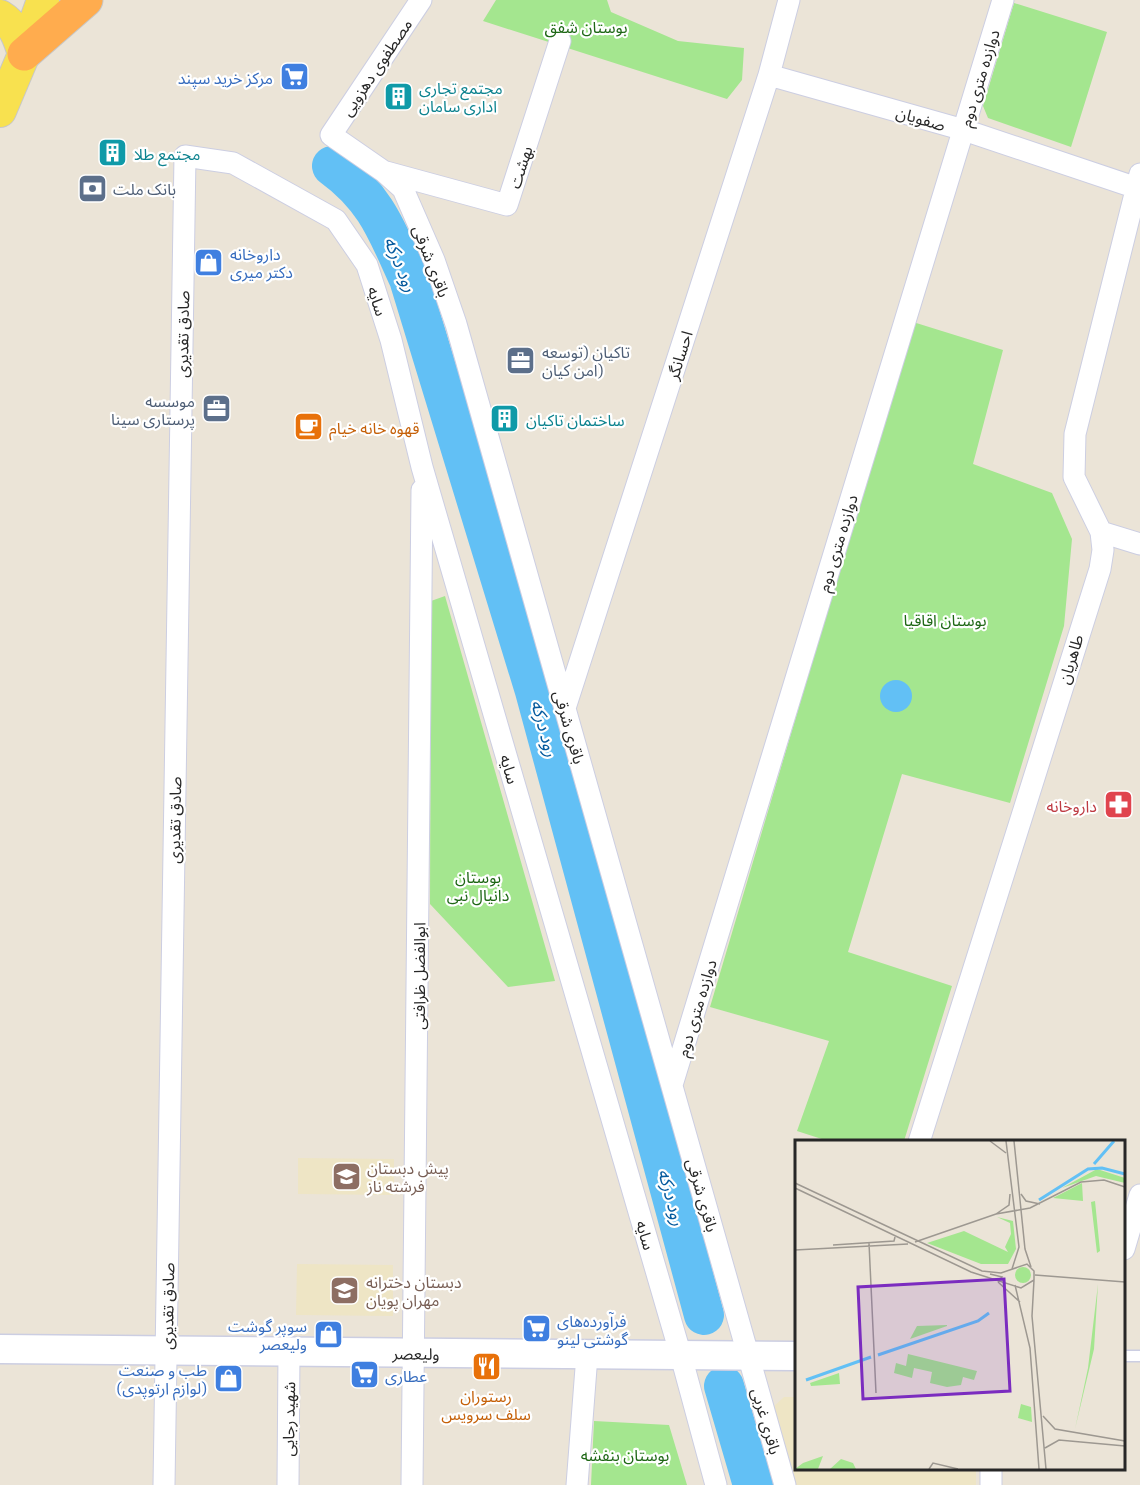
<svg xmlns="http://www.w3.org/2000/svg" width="1140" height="1485" viewBox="0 0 1140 1485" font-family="'Exo 2','Noto Sans Arabic',sans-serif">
	<rect width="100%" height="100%" fill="#ebe4d7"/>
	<path fill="#eee5c5" d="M298 1158 394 1159V1195L298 1194Z
		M297 1264 393 1265V1316L296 1315Z
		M784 1397H796V1468L976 1469V1485H793L771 1409Z"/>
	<path fill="#a4e68f" d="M496 0H607L611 12 678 41 744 48 742 80 727 99 483 21Z
		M1014 3 1107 32 1071 147 988 118 983 106Z
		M913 322 1003 350 973 464 1052 493 1072 539 1064 626 1010 803 902 774 848 952 952 986 904 1141H828L797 1131 829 1041 710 1007Z
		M445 596 555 981 508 987 430 904 431 601Z
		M594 1421 669 1425 687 1485H591Z"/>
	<path fill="#62c0f5" d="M880 696a16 16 0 1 1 32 0a16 16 0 1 1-32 0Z"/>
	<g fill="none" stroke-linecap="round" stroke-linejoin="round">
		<path stroke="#62c0f5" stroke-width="40" d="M332 166C376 198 387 231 409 279L535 691 704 1315
			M724 1386 753 1485"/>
		<defs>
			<path id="lane" d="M1124 1356H1140"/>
			<path id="street" d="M421 0 331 135 383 171 403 189 434 260 456 324 785 1485
				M769 75 964 130 1140 189
				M386 172 507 205 560 41
				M1101 532 1140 544
				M565 708 769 75 789 0
				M672 1085 1003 0
				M919 1142 1100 569 1103 550 1101 532 1074 477 1075 434 1140 174
				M1124 1249 1140 1195
				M991 1468V1485
				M164 1485 185 156 233 163 336 220 367 265 391 340 422 467 681 1356 716 1485
				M288 1485 289 1352
				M412 1485 422 490
				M577 1485 587 1355"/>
			<path id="secondary" d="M0 1349 796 1356"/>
			<path id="primary" d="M0 16C15 25 19 38 24 54
				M0 111 24 54 43 0"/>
			<path id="highway" d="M24 54 86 0"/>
		</defs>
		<use href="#lane" stroke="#cccee2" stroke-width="13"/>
		<use href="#street" stroke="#cccee2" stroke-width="23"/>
		<use href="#secondary" stroke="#cccee2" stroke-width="31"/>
		<use href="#primary" stroke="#c7c7c7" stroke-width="34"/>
		<use href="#highway" stroke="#c7c7c7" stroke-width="35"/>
		<use href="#lane" stroke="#fff" stroke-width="10"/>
		<use href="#street" stroke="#fff" stroke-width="21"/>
		<use href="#secondary" stroke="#fff" stroke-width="28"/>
		<use href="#primary" stroke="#f8e14f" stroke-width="32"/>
		<use href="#highway" stroke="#ffac4e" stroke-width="33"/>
	</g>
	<defs>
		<symbol id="supermarket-square" viewBox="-11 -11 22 22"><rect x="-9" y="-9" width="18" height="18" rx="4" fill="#3f7fe0" stroke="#fff"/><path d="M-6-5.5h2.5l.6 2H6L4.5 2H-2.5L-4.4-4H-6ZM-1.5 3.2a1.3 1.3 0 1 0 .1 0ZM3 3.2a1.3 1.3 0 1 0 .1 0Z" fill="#fff"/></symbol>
		<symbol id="building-square" viewBox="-11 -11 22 22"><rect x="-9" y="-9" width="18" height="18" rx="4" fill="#0f9aa8" stroke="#fff"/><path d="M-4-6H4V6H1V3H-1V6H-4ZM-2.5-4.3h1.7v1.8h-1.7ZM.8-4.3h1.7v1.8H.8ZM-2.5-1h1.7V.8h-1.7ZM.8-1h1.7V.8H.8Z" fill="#fff"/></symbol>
		<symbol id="bank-square" viewBox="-11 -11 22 22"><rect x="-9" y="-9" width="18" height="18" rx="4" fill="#5c6f8a" stroke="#fff"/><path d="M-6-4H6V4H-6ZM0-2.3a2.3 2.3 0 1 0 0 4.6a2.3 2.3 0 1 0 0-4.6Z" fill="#fff"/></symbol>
		<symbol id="shop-square" viewBox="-11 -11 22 22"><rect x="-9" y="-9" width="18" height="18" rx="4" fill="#3f7fe0" stroke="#fff"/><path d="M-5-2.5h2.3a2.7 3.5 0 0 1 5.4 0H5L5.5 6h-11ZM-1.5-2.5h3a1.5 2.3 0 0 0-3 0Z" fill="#fff"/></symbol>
		<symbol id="office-square" viewBox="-11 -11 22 22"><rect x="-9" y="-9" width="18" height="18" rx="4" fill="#5c6f8a" stroke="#fff"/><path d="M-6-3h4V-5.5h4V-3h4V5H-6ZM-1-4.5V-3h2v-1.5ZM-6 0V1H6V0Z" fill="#fff"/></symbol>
		<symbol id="cafe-square" viewBox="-11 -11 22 22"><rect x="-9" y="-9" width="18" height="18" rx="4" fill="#e8710a" stroke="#fff"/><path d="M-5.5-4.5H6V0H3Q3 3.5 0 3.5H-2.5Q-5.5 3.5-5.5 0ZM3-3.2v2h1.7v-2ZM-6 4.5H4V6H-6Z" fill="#fff"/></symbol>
		<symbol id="pharmacy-square" viewBox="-11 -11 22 22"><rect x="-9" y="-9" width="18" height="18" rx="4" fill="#e0444e" stroke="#fff"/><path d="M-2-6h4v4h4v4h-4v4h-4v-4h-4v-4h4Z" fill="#fff"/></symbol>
		<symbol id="school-square" viewBox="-11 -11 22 22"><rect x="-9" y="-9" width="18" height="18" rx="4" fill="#8d6e63" stroke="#fff"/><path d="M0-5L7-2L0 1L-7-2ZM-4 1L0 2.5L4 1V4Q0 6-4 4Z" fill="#fff"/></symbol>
		<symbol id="restaurant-square" viewBox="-11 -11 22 22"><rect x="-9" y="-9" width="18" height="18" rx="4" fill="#e8710a" stroke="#fff"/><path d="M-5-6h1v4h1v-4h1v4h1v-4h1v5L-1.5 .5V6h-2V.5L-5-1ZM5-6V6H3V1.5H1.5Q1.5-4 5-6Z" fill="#fff"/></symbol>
	</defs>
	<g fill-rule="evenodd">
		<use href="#supermarket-square" x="278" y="60" width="33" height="33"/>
		<use href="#building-square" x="382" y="80" width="33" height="33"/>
		<use href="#building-square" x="96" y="136" width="33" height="33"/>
		<use href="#bank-square" x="76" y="172" width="33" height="33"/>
		<use href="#shop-square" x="192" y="246" width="33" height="33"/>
		<use href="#office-square" x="504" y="344" width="33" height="33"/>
		<use href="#office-square" x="200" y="392" width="33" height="33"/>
		<use href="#building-square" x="488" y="402" width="33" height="33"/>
		<use href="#cafe-square" x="292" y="410" width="33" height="33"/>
		<use href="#pharmacy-square" x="1102" y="788" width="33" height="33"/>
		<use href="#school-square" x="330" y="1160" width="33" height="33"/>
		<use href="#school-square" x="328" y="1274" width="33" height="33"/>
		<use href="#supermarket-square" x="520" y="1312" width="33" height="33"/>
		<use href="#shop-square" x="312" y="1318" width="33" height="33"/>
		<use href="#restaurant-square" x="470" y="1350" width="33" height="33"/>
		<use href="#supermarket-square" x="348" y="1358" width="33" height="33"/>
		<use href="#shop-square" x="212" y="1362" width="33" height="33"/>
	</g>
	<g text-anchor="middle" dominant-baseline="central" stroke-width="4.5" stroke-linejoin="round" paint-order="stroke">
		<g font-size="16" fill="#1e6715" stroke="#fff">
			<text x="586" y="26">بوستان شفق</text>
			<text x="945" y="619">بوستان اقاقیا</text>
			<text x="478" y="876">بوستان<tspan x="478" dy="18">دانیال نبی</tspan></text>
			<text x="625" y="1454">بوستان بنفشه</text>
		</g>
		<g font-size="16" fill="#272727" stroke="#fff">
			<text transform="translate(376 67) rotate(-56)">مصطفوی دهزویی</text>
			<text transform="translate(979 78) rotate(-73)">دوازده متری دوم</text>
			<text transform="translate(921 118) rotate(16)">صفویان</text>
			<text transform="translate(520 167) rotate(-72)">بهشت</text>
			<text transform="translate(432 261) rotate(69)">باقری شرقی</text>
			<text transform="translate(378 301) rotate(72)">سایه</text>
			<text transform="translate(182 334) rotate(-89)">صادق تقدیری</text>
			<text transform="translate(679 355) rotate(-72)">احسانگر</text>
			<text transform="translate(837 543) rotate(-73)">دوازده متری دوم</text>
			<text transform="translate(1070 659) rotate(-73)">طاهریان</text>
			<text transform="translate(570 727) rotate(74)">باقری شرقی</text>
			<text transform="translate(510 769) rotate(74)">سایه</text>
			<text transform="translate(174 820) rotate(-89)">صادق تقدیری</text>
			<text transform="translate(418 976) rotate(-90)">ابوالفضل ظرافتی</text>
			<text transform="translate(696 1008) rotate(-73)">دوازده متری دوم</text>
			<text transform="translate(703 1195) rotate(74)">باقری شرقی</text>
			<text transform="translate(646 1235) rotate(74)">سایه</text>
			<text transform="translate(167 1306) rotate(-89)">صادق تقدیری</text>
			<text transform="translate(416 1353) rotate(1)">ولیعصر</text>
			<text transform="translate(288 1419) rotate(-89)">شهید رجایی</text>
			<text transform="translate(767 1421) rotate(74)">باقری غربی</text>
		</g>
		<g font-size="16" fill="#366cbe" stroke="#fff" text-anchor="end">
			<text x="273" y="77">مرکز خرید سپند</text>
			<text x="230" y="253" text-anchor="start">داروخانه<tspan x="230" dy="18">دکتر میری</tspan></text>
			<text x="557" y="1320" text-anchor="start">فرآورده‌های<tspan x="557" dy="18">گوشتی لینو</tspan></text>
			<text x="307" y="1325">سوپر گوشت<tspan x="307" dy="18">ولیعصر</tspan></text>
			<text x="207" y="1369">طب و صنعت<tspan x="207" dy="18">(لوازم ارتوپدی)</tspan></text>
			<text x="385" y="1375" text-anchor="start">عطاری</text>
		</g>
		<g font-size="16" fill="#0d838f" stroke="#fff" text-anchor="start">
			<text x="419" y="87">مجتمع تجاری<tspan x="419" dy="18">اداری سامان</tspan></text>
			<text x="134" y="153">مجتمع طلا</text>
			<text x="526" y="419">ساختمان تاکیان</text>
		</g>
		<g font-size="16" fill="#4e5e75" stroke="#fff" text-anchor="start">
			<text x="113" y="188">بانک ملت</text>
			<text x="542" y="351">تاکیان (توسعه<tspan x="542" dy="18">امن کیان)</tspan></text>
			<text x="195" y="400" text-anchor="end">موسسه<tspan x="195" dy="18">پرستاری سینا</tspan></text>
		</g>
		<g font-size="16" fill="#c56008" stroke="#fff" text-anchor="start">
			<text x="329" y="427">قهوه خانه خیام</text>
			<text x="486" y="1395" text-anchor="middle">رستوران<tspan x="486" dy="18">سلف سرویس</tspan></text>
		</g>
		<g font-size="16" fill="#be3a42" stroke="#fff" text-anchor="end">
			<text x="1097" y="805">داروخانه</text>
		</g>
		<g font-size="16" fill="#785e54" stroke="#fff" text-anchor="start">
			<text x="367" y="1167">پیش دبستان<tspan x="367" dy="18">فرشته ناز</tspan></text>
			<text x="366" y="1281">دبستان دخترانه<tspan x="366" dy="18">مهران پويان</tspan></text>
		</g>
		<g font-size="18" font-style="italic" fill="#055a9d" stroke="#fff">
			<text transform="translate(401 264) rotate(68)">رود درکه</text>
			<text transform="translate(545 728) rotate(75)">رود درکه</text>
			<text transform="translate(672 1197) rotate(75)">رود درکه</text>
		</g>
	</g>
	<g transform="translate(795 1140)">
		<rect width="330" height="330" fill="#ebe4d7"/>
		<path d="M302 29 330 38V43L301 36 267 48ZM287 43 288 61 258 58ZM300 61 305 111 302 113 296 62ZM202 77 218 81 221 109 213 124H186L132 103 169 91 213 112 210 107 216 94 215 83ZM220 135a8 8 0 1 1 16 0a8 8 0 1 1-16 0ZM303 144 299 209 280 289 293 228ZM122 186 152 185V186L115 199ZM113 214 182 231 179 240 168 237 166 245 152 247 135 243 137 232 119 228 117 238 99 233 101 223 111 226ZM44 233 45 244 16 246 15 243ZM226 264 236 267 237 282 223 278ZM28 316 23 329H0L8 323ZM46 319 58 323 61 329H35Z" fill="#a4e68f"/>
		<path fill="none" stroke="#62c0f5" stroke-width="3" d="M299 24 319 1M244 60 293 29 307 28 330 34M83 215 183 181 194 173M11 240 76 217"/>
		<path fill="none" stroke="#9d9891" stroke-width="1.5" d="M195 1 211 13M211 1 224 107 217 129M219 1 230 109 236 127M0 43 187 131 206 133 232 124 239 131V140L226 148 176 132 0 48M226 54 231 61 245 64M201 74 214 65 215 54M120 102 201 74 235 68 286 42 309 40 330 47M74 103 81 253M38 105 99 101 100 97M0 110 113 104M195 134 207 137 203 142M240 135 330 142M239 140 237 176 251 329M203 142 225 162M220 145 235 208 244 329M248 276 260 289 330 301M250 308 264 300 330 306M134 329 138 323 163 329"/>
		<path fill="#7b2cbf" fill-opacity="0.15" stroke="#7b2cbf" stroke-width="3" d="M209 139 215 251 68 259 63 147Z"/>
		<rect width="330" height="330" fill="none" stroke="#272727" stroke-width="3"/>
	</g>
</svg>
